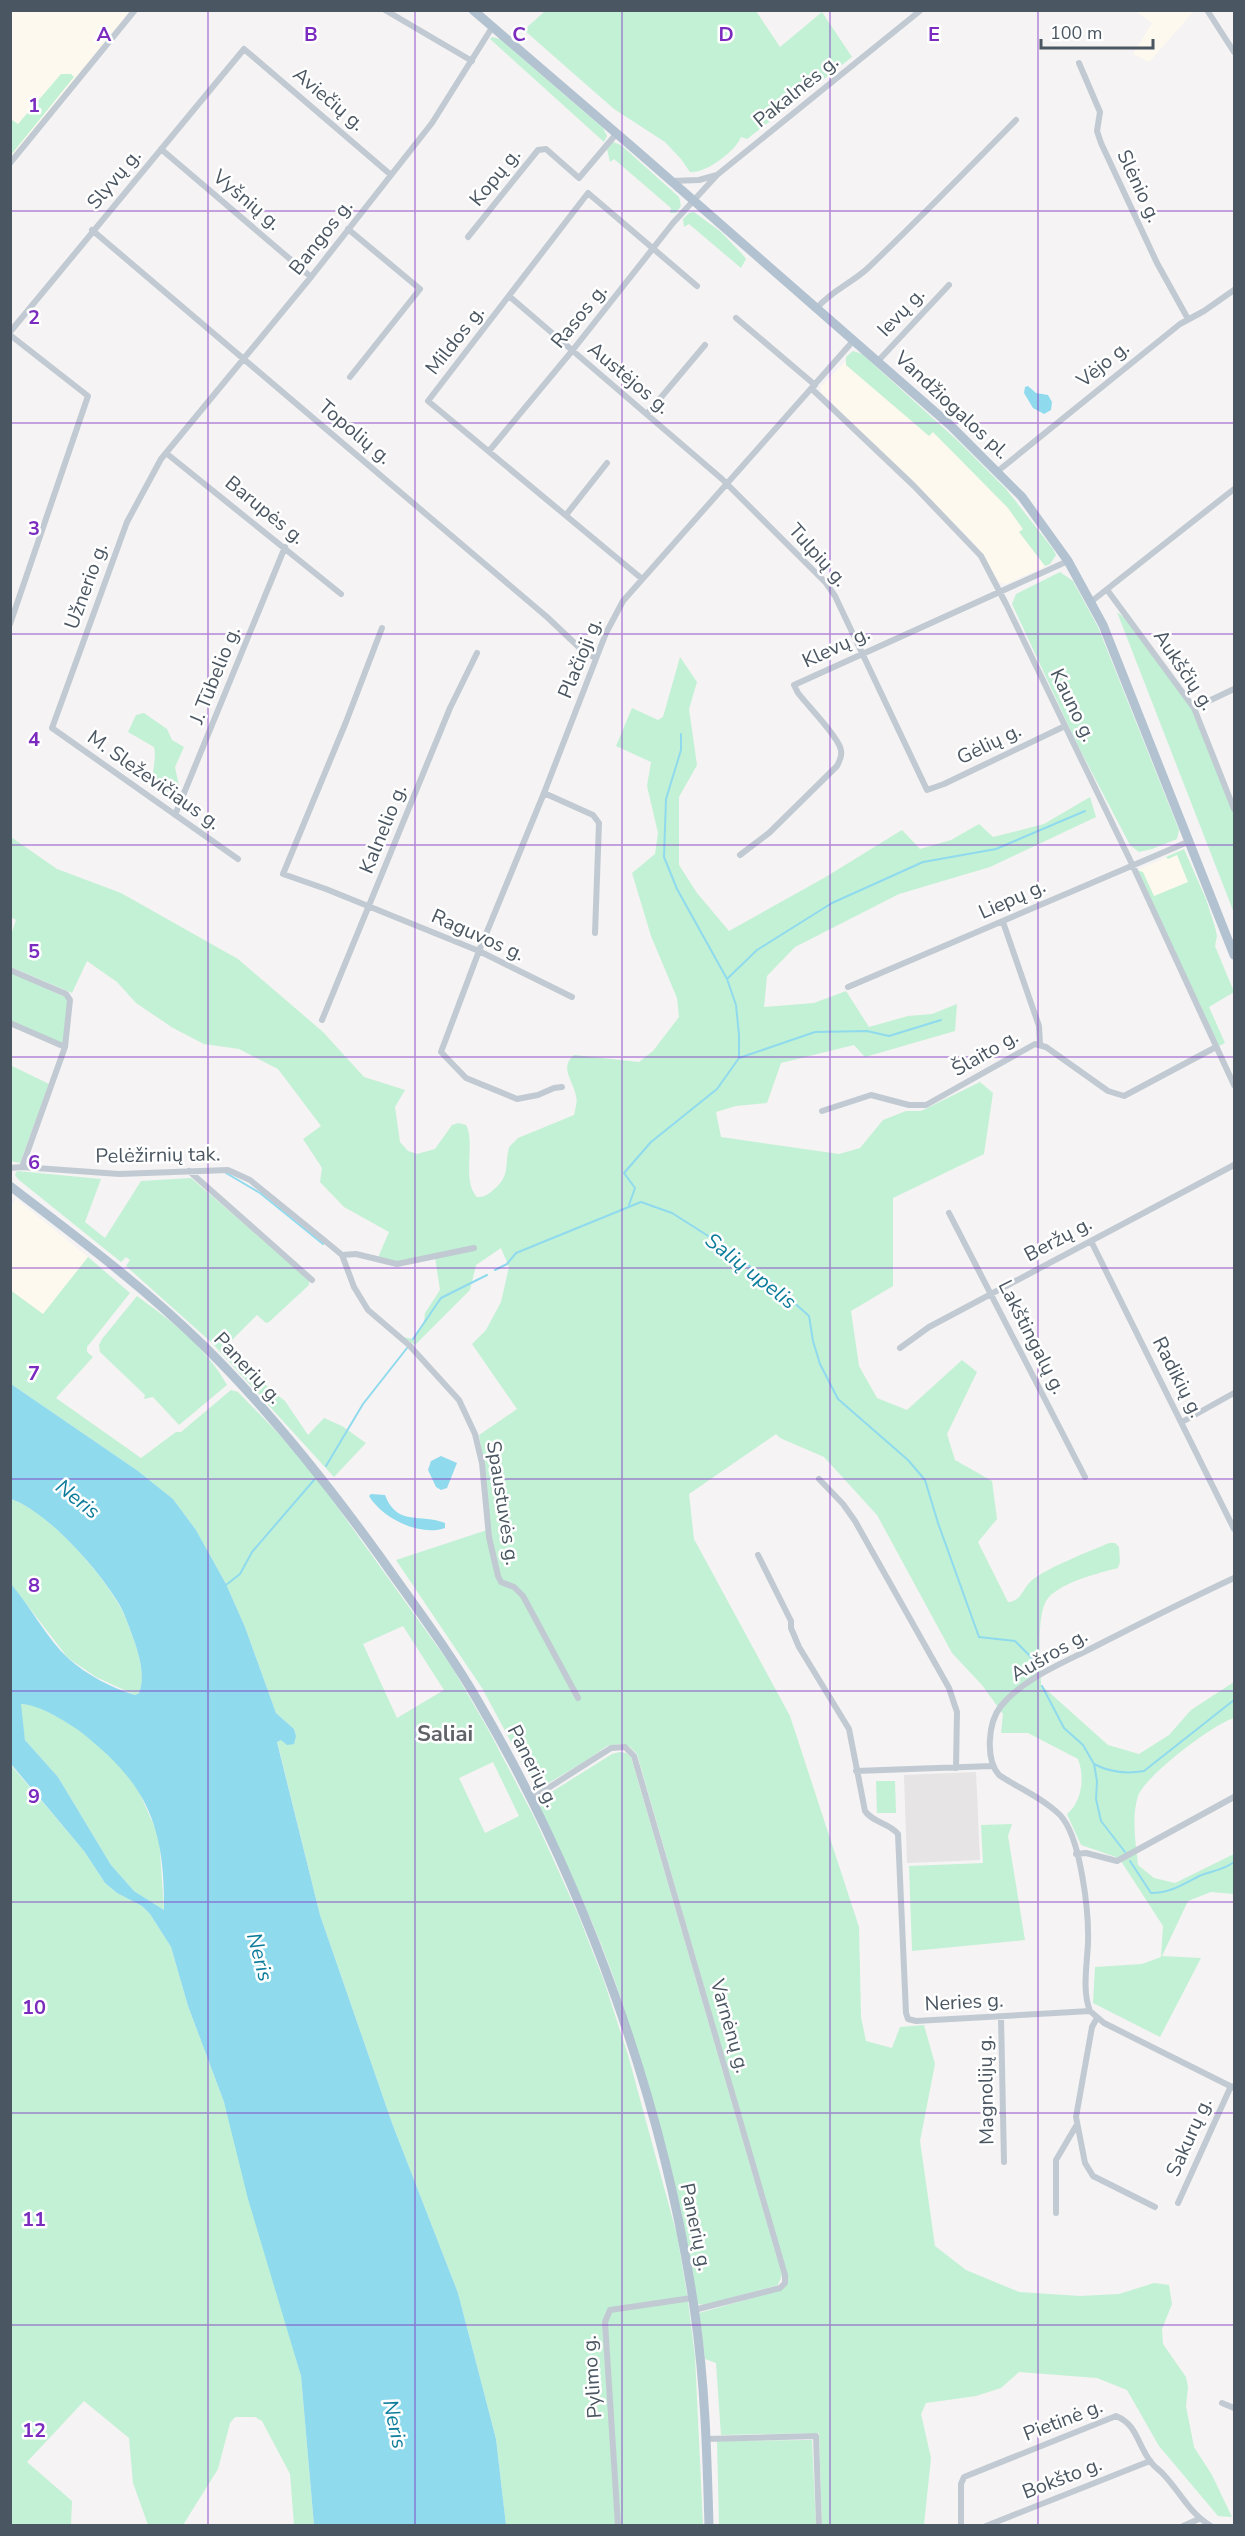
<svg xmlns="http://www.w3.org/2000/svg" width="1245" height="2536" viewBox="0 0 1245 2536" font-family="'Nunito Sans',sans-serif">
	<rect width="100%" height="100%" fill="#f5f3f3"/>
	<path fill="#fdf9ef" d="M11 11H135L11 163Z
		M1135 11H1194L1149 62 1133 54 1152 23Z
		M845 362 929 435 933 432 1008 508 1023 530 1020 533 1045 566 1006 584 999 582 976 545 821 392V386Z
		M1184 849 1206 899 1167 926 1134 872Z
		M16 1199 88 1257 43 1314 11 1290 10 1207Z"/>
	<path fill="#e6e4e5" d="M976 1772 980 1860 907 1863 904 1775Z"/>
	<path fill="#c3f1d5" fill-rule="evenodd" d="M545 11H756L780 47 822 12 852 57 747 139 741 137C736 151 705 174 690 172L681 159 665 142 614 109 524 30Z
		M492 37 500 39 603 128 607 136 604 142 490 39Z
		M61 74H71L74 77 11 155V119L18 124Z
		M613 142 621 145 679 197 681 206 676 213H670L671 208 614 159 610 162 607 149Z
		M694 212 721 232 743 255 746 259 741 268 689 224 684 227 683 219 689 213Z
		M853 351 862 354 958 441 1006 489 1053 549 1056 555 1050 564 1045 566 1019 532 1023 529 1008 508 933 432 929 436 846 365V357Z
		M1060 572 1073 581 1098 627 1179 830 1177 839 1152 849 1139 852 1130 845 1077 744 1012 604 1016 594Z
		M1117 612 1136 627 1194 708 1234 809V913Z
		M680 657 697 682 689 709 697 765 679 797V865L697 893 729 931 824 878 902 830 920 849 951 840 979 824 993 837 1044 824 1090 797 1096 817 990 867 899 894 795 947 767 976 764 1007 814 1003 846 991 869 1027 908 1016 932 1014 957 1004 955 1031 865 1057 854 1045 781 1063 767 1103 736 1106 716 1112 721 1137 839 1154 860 1148 883 1120 906 1111H921L980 1082 993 1093 984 1154 893 1198V1286L851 1311 859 1366 877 1398 907 1410 962 1360 977 1372 947 1434 955 1460 992 1481 997 1519 978 1542 1008 1602C1021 1602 1023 1588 1031 1581 1048 1567 1088 1552 1109 1543H1115L1119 1547 1120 1562 1118 1568C1098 1573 1063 1582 1049 1597 1035 1611 1041 1666 1041 1685L1108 1745 1139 1754 1169 1735 1191 1710 1234 1682V1718C1213 1724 1145 1776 1138 1796 1131 1819 1136 1843 1138 1865L1154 1878 1175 1883 1234 1854V1894L1211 1892 1188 1901 1162 1956 1201 1958 1160 2037 1093 2003 1095 1967 1142 1964 1161 1957 1163 1926 1119 1858 1081 1845 1067 1814C1082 1802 1085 1777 1078 1759L1028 1733H1001L1003 1714 982 1685 952 1653 877 1515 824 1457 780 1438 776 1434 689 1494 694 1539 790 1716 859 1927 861 2017 866 2041 892 2048 900 2027 924 2025 935 2064 920 2141 935 2246 966 2270 1019 2292 1080 2296 1119 2294 1154 2283 1169 2285 1172 2304 1162 2329 1163 2344 1186 2377 1188 2387 1186 2406 1194 2447 1212 2475 1232 2517 1218 2516 1159 2446 1127 2390 1097 2378 1019 2372 1001 2388 976 2396 926 2403 921 2414 931 2458 924 2525H822L819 2433 721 2435 716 2363 705 2359 699 2313 781 2290 787 2276 637 1754 630 1747 621 1744 607 1746 587 1760 537 1790 482 1688 396 1560 487 1530 482 1483 487 1480 479 1435 517 1409 472 1344 486 1330 501 1302 509 1267 501 1248 476 1265 470 1290 415 1345 403 1337 413 1339 424 1323 425 1313 440 1290 435 1257 397 1264 377 1260 389 1232 344 1207 320 1182 322 1168 303 1139 321 1126 278 1069 239 1049 204 1044 173 1028 136 1003 117 982 87 961 72 993 11 967V935L16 920 11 917V837L57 869 121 893 238 959 323 1032 364 1077 405 1090 395 1107 400 1142 408 1151 417 1154 435 1149 452 1125 458 1123 466 1125C476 1143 461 1180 477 1197 483 1197 486 1196 491 1192 511 1176 504 1169 509 1147L518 1138 574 1115C575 1109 578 1102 576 1096 573 1080 559 1068 574 1055L639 1062 653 1051 679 1017 677 998 651 936 632 873 655 854 658 833 647 786 651 762 616 746 632 708 658 720 663 717Z
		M144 713 167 729 172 740 184 747 175 767 179 786 175 791C139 795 159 767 154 747L128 732 136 715Z
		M1184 849 1206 899 1215 927 1217 936 1215 946 1234 992 1209 1007 1225 1043 1219 1046 1137 870 1143 872 1154 896 1188 882 1177 855 1168 859 1166 857Z
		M11 972 67 998 69 1001 64 1042 61 1043 11 1021Z
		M10 1065 49 1084 20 1163 11 1161Z
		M17 1171 101 1179 85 1222 105 1238 141 1181 191 1178 198 1184 309 1280V1285L269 1322 266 1323 257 1315 226 1346 271 1390 285 1401 308 1435 324 1418 342 1426 366 1443 334 1477 212 1343 126 1266 130 1260 126 1257 121 1262 19 1180 15 1175Z
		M88 1257 130 1293 87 1347V1352L93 1357 56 1398 141 1458 176 1432H181L231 1390 238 1392 277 1432 315 1476 452 1667 489 1731 534 1817 578 1914 604 1981 628 2055 677 2235 687 2294 695 2356 703 2525H506L496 2439 458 2293 392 2123 320 1915 277 1741 296 1736 294 1729 276 1713 245 1627 226 1584 196 1530 173 1499 138 1471 11 1384 10 1290 43 1314ZM403 1626 444 1690 397 1718 363 1644ZM493 1762 519 1816 485 1833 459 1778Z
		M137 1296C171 1321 206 1347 227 1385L179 1425 153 1397 144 1399 145 1395 100 1352 99 1345 102 1339Z
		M11 1499C48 1512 99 1570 119 1605 126 1616 130 1630 135 1643 140 1658 145 1678 139 1693L135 1695 96 1677 68 1658 11 1584Z
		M20 1704 34 1705 66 1721 106 1751 136 1785 159 1837 164 1910 134 1891 111 1865 58 1777 25 1740Z
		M620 1752 626 1753 631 1757 782 2275 778 2285 705 2305 697 2304C673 2200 653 2094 619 1993 598 1929 568 1869 540 1808L542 1798 612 1754Z
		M10 1764 84 1851 105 1883 117 1893 142 1906 150 1914 171 1947 188 2006 224 2102 301 2376 314 2525H294L290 2474 262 2421 255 2417H235L230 2423 218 2469 183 2525H148L133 2483 129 2438 84 2401 27 2462 72 2501 71 2525H11Z
		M876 1781H895L896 1813H877Z
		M1012 1824 1008 1836 1025 1940 912 1951 909 1866 983 1863 981 1825Z
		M812 2440 816 2525H719L717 2441Z"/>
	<path fill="#90daee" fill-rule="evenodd" d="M1028 386 1036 393 1048 395 1052 402 1051 410 1044 414 1033 408 1024 393 1025 387Z
		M11 1384 138 1471 173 1499 196 1530 226 1584 245 1627 276 1713 294 1729 296 1736 294 1744 287 1745 281 1740 277 1742 320 1915 392 2123 458 2293 496 2439 506 2525H314L301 2376 248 2199 224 2102 188 2006 171 1947 150 1914 142 1906 117 1893 105 1883 84 1851 11 1764V1584C31 1607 46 1638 69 1659 87 1675 112 1688 135 1695L139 1693C145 1678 140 1658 135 1643 130 1630 126 1616 119 1604 99 1570 48 1512 11 1499ZM21 1704C37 1704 64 1720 78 1730 146 1782 165 1824 164 1910L134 1891 111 1865 58 1777 25 1740Z
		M441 1456 457 1463 447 1488 441 1490 436 1487 428 1470 431 1461Z
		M371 1494 385 1495C397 1527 421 1513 445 1523V1528C420 1537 382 1518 369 1496Z"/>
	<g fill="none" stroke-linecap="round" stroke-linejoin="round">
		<path stroke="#90daee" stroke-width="2" d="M727 979 757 950 832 903 923 862 996 849 1085 811
			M739 1058 815 1032 867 1031 889 1036 941 1020
			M226 1173 260 1193 323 1244
			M629 1205 635 1188 624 1173 651 1142 717 1089 739 1058V1035L736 1005 727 979 677 889 664 857 666 799 681 750V734
			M495 1270 507 1264 516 1253 641 1202 672 1213 713 1239 772 1283 809 1316 813 1341 820 1364 838 1399 908 1460 925 1480 938 1523 979 1637 1015 1641 1033 1659
			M413 1339 441 1298 487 1275
			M326 1466 363 1404 407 1348
			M226 1585 240 1574 252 1552 314 1480
			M1042 1686 1064 1728 1083 1745 1094 1764 1097 1781 1096 1799 1101 1821 1125 1852
			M1094 1764C1109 1772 1127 1774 1144 1771L1234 1700
			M1130 1861 1151 1893C1170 1893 1182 1885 1199 1876 1211 1871 1224 1870 1234 1862"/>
		<path stroke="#c1cad2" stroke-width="6" d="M385 10 472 61
			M1207 10 1234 52
			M1079 63 1100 112 1097 131 1101 143 1157 263 1188 319
			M161 149 311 277
			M10 163 135 10
			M671 181 699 180 717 175
			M348 229 420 289 350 377
			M92 230 547 617 584 652 596 658
			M468 237 538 150 546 149 579 178 617 133
			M509 296 722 479 826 583 835 596 927 790 944 784 1065 726
			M817 308C831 291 852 283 868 268 918 220 967 170 1016 120
			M736 318 815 385
			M10 332 244 49 391 175
			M10 335 88 396 10 624
			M878 361 949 285
			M812 389 914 486 981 556 1006 604 1132 864 1234 1085
			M647 414 705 345
			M489 451 572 351 673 223 717 175 921 10
			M166 453 341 594
			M998 471 1180 324 1204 311 1234 290
			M566 515 607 463
			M641 578 428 401 588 193 697 286
			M1108 591 1194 708 1234 809
			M1092 601 1234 489
			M382 628 346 722 283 874 326 889 479 951 572 997
			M1194 708 1234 689
			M544 793 593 815 599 823 595 933
			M175 815 285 547
			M740 855 769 833 837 766C840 760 843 754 840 747 835 733 808 706 798 693L794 685 1068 561
			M238 859 52 728 127 522 161 459 311 277 432 123 493 26
			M1003 922 1039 1026 1040 1044
			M10 970 66 994 70 1000 65 1047 22 1167
			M848 987 1190 841
			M322 1020 450 708 477 653
			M10 1023 65 1047
			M562 1087 554 1088 538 1095 517 1099 466 1078 441 1052 479 951 544 793 606 633 623 601 854 340
			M822 1111 871 1095 909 1105H926L1035 1044 1046 1047 1108 1091 1124 1096 1216 1047
			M10 1168 22 1167 119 1174 228 1170 250 1180 330 1245 342 1255 354 1287 368 1310 409 1345 459 1400 475 1434 482 1463 489 1537 498 1576 501 1582 514 1587 523 1596 578 1698
			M189 1171 312 1280
			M949 1213 1085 1477
			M1091 1241 1234 1529
			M342 1255 356 1254 397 1264 474 1248
			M900 1348 929 1327 1234 1165
			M1182 1422 1234 1393
			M819 1479 843 1504 855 1521 949 1688 957 1712 956 1768
			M758 1555 791 1621V1628L799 1647 849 1729 865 1811C873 1823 890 1823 898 1834L906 2013 908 2019 916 2021 1090 2011 1104 2023 1234 2088
			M856 1771 992 1766
			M531 1799 611 1748 625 1747 634 1756 785 2275V2283L780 2288 694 2310
			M1076 1854 1086 1853 1117 1861 1234 1797
			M1090 2011C1082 1991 1087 1965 1088 1943 1089 1913 1081 1837 1060 1815 1043 1798 1018 1788 999 1775 985 1759 988 1722 1001 1706 1024 1678 1063 1663 1094 1647 1141 1623 1187 1600 1234 1578
			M1001 2017 1004 2162
			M1097 2018 1092 2027 1076 2117 1085 2163 1093 2176 1155 2207
			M1178 2203 1231 2086
			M1056 2213V2160L1076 2126
			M1222 2403 1234 2408
			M706 2439 816 2436 819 2526
			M618 2526 605 2322 610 2310 692 2298
			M961 2526V2484L964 2477 1116 2416C1138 2425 1137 2445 1151 2462 1154 2467 1160 2470 1164 2475 1180 2492 1190 2514 1211 2526
			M986 2526 1150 2461
			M1183 2526 1199 2519"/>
		<path stroke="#b3c2d1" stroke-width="9" d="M473 10 637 151 950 425 1022 497 1068 561 1103 625 1234 955
			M10 1186C77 1237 144 1287 204 1346 270 1411 327 1483 381 1558 414 1605 449 1651 478 1701 585 1883 665 2104 695 2314 705 2384 707 2454 709 2526"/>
	</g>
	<path fill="none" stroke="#7b2cbf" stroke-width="1.5" stroke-opacity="0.55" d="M208 10V2526M415 10V2526M622 10V2526M830 10V2526M1038 10V2526M10 211H1234M10 423H1234M10 634H1234M10 845H1234M10 1057H1234M10 1268H1234M10 1479H1234M10 1691H1234M10 1902H1234M10 2113H1234M10 2325H1234"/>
	<g text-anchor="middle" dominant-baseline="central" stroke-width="5" stroke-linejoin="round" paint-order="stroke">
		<g font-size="20" fill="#4a5661" stroke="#fff">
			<text transform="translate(796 91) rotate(-39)">Pakalnės g.</text>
			<text transform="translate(329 99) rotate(40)">Aviečių g.</text>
			<text transform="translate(495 177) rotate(-51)">Kopų g.</text>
			<text transform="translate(114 179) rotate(-50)">Slyvų g.</text>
			<text transform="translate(1139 186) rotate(65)">Slėnio g.</text>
			<text transform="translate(247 200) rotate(40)">Vyšnių g.</text>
			<text transform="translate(321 237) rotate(-52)">Bangos g.</text>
			<text transform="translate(901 312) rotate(-47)">Ievų g.</text>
			<text transform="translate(579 316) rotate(-51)">Rasos g.</text>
			<text transform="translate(455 340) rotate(-52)">Mildos g.</text>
			<text transform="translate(1103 364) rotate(-39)">Vėjo g.</text>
			<text transform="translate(629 378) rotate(40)">Austėjos g.</text>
			<text transform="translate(952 405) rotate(43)">Vandžiogalos pl.</text>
			<text transform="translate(355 432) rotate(40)">Topolių g.</text>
			<text transform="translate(265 510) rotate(39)">Barupės g.</text>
			<text transform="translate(818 555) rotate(48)">Tulpių g.</text>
			<text transform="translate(86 586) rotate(-70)">Užnerio g.</text>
			<text transform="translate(836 647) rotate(-25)">Klevų g.</text>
			<text transform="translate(580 658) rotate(-68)">Plačioji g.</text>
			<text transform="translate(1184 670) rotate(56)">Aukščių g.</text>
			<text transform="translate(215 675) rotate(-68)">J. Tūbelio g.</text>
			<text transform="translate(1073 705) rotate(64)">Kauno g.</text>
			<text transform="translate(989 744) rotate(-26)">Gėlių g.</text>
			<text transform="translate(154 780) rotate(35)">M. Sleževičiaus g.</text>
			<text transform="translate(383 829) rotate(-68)">Kalnelio g.</text>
			<text transform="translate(1012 899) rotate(-24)">Liepų g.</text>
			<text transform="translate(478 935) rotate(24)">Raguvos g.</text>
			<text transform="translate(985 1053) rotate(-30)">Šlaito g.</text>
			<text transform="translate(158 1155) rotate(-1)">Pelėžirnių tak.</text>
			<text transform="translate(1058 1239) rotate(-28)">Beržų g.</text>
			<text transform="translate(1032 1337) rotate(63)">Lakštingalų g.</text>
			<text transform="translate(248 1368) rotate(47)">Panerių g.</text>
			<text transform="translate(1178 1377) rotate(63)">Radikių g.</text>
			<text transform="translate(503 1503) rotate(81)">Spaustuvės g.</text>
			<text transform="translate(1049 1655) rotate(-30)">Aušros g.</text>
			<text transform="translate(533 1766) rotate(63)">Panerių g.</text>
			<text transform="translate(964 2002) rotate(-3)">Neries g.</text>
			<text transform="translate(730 2026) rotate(74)">Varnėnų g.</text>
			<text transform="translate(986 2090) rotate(-91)">Magnolijų g.</text>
			<text transform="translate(1189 2137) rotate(-66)">Sakurų g.</text>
			<text transform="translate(696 2227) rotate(78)">Panerių g.</text>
			<text transform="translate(592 2377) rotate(-94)">Pylimo g.</text>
			<text transform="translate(1063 2420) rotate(-21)">Pietinė g.</text>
			<text transform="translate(1062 2478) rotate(-21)">Bokšto g.</text>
		</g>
		<g font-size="21" font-style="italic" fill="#0c7c9b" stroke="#fff">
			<text transform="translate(751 1271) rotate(38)">Salių upelis</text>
			<text transform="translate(78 1499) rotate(38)">Neris</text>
			<text transform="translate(260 1957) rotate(75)">Neris</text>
			<text transform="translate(395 2424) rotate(78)">Neris</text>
		</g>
		<g font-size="22" font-weight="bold" fill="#5f6368" stroke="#fff">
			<text x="445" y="1734">Saliai</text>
		</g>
	</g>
	<g font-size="20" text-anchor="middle" font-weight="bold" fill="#7b2cbf" stroke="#fff" stroke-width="5" stroke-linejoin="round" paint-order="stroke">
		<text x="104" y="41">A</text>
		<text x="311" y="41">B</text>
		<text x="519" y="41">C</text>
		<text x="726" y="41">D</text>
		<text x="934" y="41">E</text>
		<text x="34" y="112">1</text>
		<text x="34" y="324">2</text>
		<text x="34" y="535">3</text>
		<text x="34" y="746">4</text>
		<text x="34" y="958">5</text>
		<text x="34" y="1169">6</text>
		<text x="34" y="1380">7</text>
		<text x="34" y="1592">8</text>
		<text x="34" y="1803">9</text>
		<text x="34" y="2014">10</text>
		<text x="34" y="2226">11</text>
		<text x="34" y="2437">12</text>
	</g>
	<rect width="1245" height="2536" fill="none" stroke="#4a5661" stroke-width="24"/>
	<path d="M1041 39v9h112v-9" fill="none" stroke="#4a5661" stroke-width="3"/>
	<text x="1050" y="39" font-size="18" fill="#4a5661" stroke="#ffffff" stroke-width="4.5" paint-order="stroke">100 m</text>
</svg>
